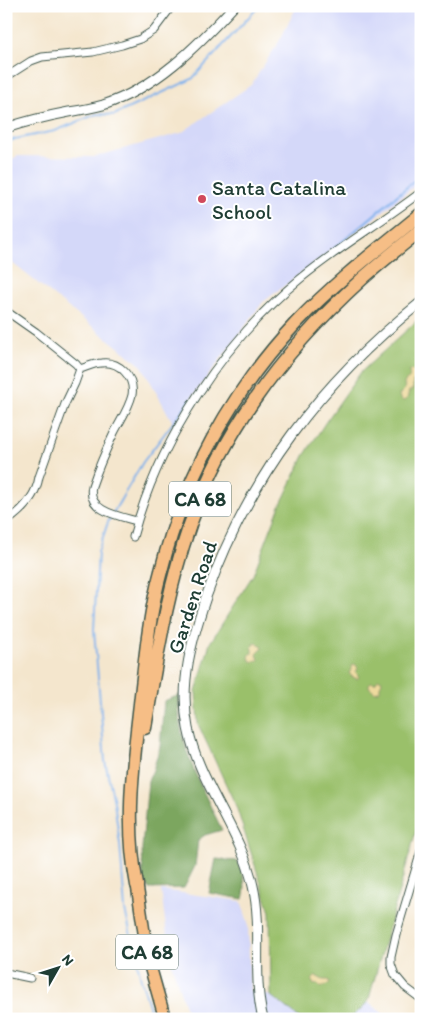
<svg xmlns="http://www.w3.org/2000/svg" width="427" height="1025" viewBox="0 0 427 1025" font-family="Itim,sans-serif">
	<rect width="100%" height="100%" fill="#fff"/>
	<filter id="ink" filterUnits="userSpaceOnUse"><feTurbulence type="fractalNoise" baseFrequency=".02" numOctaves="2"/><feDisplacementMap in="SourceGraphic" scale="10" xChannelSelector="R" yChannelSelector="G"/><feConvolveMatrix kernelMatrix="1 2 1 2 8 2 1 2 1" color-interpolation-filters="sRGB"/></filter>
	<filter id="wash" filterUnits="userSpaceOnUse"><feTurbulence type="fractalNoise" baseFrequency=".0096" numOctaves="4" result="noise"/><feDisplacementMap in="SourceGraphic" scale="20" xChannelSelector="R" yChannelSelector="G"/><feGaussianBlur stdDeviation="1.12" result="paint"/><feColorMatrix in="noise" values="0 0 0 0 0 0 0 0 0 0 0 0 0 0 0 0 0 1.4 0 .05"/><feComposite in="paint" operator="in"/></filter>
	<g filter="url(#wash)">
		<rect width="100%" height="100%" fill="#f4e6cd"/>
		<path fill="#d4d8f9" d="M297 6H421V181L376 217 263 302 173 423 142 366 6 258V164L17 156 94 157 181 133 251 85 280 40Z
			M161 890 241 901 248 922 250 991 271 996 301 1019H189L170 959Z
			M368 1002 390 1019H350Z"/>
		<path fill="#9ac06b" stroke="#5c7e50" d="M421 317V813L368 1002 350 1019H301L271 996 270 912 236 806 198 724 196 692 210 643 253 575 279 508 304 456 325 423 361 372Z"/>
		<path fill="#7ba65f" stroke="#4d724a" d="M180 695C172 735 205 794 222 830L205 835 198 840 195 866 184 888 149 889 143 878 142 848 148 781 153 770 160 747 164 701Z
			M216 859 237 861C244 875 247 884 243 899L209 893Z"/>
		<path fill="#eeda9e" stroke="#868c69" d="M411 370 414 371 416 374 419 375 421 377 418 380 413 381V389L409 391 407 399 403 401 400 399 399 395 405 389 404 383C410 376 410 382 409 371Z
			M255 643 259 644 262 647 261 650 257 654 259 660 254 662 250 660C248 655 250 655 253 652L252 647Z
			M355 664 358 668 356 672 359 677 357 679 351 676 349 673 352 669V665Z
			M378 679H381L382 682 380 686V690L375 692 369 687V684L371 682 375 683Z
			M316 976 323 980H328L330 983 323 987H320L318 984 314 985 312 981 313 979Z"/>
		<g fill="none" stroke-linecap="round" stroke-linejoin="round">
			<path stroke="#7eb1eb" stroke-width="2" d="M6 143 15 139 55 131 97 114 114 115 192 79 259 6
				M335 248 421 175
				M113 513 143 462 191 399
				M111 517 108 522 98 552 94 630 105 761 114 802 120 844 125 910 141 979 153 1019"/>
		</g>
	</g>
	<g filter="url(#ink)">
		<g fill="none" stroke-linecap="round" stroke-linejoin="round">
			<defs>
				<path id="minor" d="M6 77 31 61 42 57 93 52 122 45 140 39 154 30 172 6
					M6 311 36 332 76 364 80 369 75 383 65 404 39 477C36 497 22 511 6 522
					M80 369C87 367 94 363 102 363 119 361 135 377 132 395 129 408 120 421 114 433 106 450 98 468 92 486 86 511 119 516 137 521
					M133 537C159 440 223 342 300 279 339 247 382 222 421 192
					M421 851 396 935 391 957V964L395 975 405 987 421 999
					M6 973 30 978"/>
				<path id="tertiary" d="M6 128C27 121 48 116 69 112 81 110 92 108 103 105 156 88 197 46 234 6
					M263 1019C252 975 263 929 253 886 241 830 199 784 188 728 179 683 192 639 206 597 249 476 321 382 421 302"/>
				<path id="trunk" d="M137 885 148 959 165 1019"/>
				<path id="motorway" d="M145 728C155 667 165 605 183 546 216 438 280 354 362 279 381 262 401 246 421 230
					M137 885C125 825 133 764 140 704 145 660 149 614 161 571 184 479 231 392 296 323 334 283 378 249 421 214"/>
			</defs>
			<use href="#minor" stroke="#3f564b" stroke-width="9"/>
			<use href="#tertiary" stroke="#3f564b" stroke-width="11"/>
			<use href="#trunk" stroke="#3f564b" stroke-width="14"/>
			<use href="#motorway" stroke="#3f564b" stroke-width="15"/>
			<use href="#minor" stroke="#fff" stroke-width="7"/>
			<use href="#tertiary" stroke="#fff" stroke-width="9"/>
			<use href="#trunk" stroke="#f6be86" stroke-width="11"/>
			<use href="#motorway" stroke="#f6be86" stroke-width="12"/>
		</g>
	</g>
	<circle fill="#d1495b" stroke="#fff" stroke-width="2" cx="202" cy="199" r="5"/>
	<g text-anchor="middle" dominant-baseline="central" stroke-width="4" stroke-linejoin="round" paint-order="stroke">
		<g fill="#fff" stroke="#627771" stroke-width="1">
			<rect x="169" y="481.5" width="62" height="35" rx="4"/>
			<rect x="116" y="934.5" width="62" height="35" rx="4"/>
		</g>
		<g font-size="20" font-weight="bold" fill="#1f3d34">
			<text x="200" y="499">CA 68</text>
			<text x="147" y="952">CA 68</text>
		</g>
		<g font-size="21" fill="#1f3d34" stroke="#fff" text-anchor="start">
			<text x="212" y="187">Santa Catalina<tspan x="212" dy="24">School</tspan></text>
		</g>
		<g font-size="21" fill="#1f3d34" stroke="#fff">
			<text transform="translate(192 597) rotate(-72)">Garden Road</text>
		</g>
	</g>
	<rect width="427" height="1025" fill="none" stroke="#fff" stroke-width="25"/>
	<g transform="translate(58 968) rotate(51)" stroke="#ffffff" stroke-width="4" paint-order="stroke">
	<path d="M0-4L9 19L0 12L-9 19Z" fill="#1f3d34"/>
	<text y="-8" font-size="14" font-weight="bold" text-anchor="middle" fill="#1f3d34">N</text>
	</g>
</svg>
